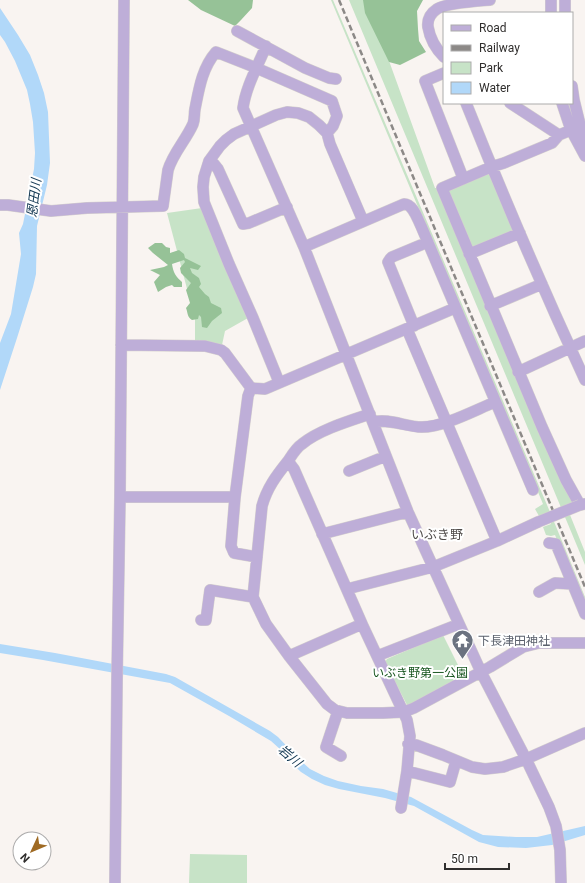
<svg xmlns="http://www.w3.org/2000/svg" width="585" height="883" viewBox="0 0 585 883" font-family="Roboto,'Noto Sans JP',sans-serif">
	<rect width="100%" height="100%" fill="#f9f4f1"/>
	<path fill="#c7e3c7" d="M331 0H333L550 512 585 597V606L555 535 551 536 546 535 543 527 551 524 547 513 539 516 535 509 543 504Z
		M349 0H367L435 188H438L573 499 571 503 566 505 585 552V565Z
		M488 173 492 177 515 230 472 250 447 192Z
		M202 208 248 318 225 331 222 345 205 341H195V319L167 213Z
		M443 635 464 677 412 706 407 705 385 662 387 659Z
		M190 854 247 855V883H189Z"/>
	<path fill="#96c297" d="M188 0H253L252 8 241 20 235 26 201 10Z
		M363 0H423L417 11 418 29 419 41 426 52 400 65 389 62 365 13Z
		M155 243H162L166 247 170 248V253L179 250 184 254 185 258 201 266 198 270 190 268 192 273 199 278 201 284 199 287 205 294 209 297 211 303 221 308 222 313 212 321 207 328 202 327 201 317 199 315 198 319 192 320C187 317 188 313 186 308L190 303 186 290 191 283 181 273 180 268 185 262 184 260 172 264C173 272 176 277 182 282V287H174L172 285 166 287 158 292 154 282 160 275 150 270 164 267 168 265 153 253 148 248Z"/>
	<path fill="#b1d8f9" d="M0 8 18 35 30 55 38 75 44 93 48 112 50 163 47 185 37 226 36 274 33 287 17 338 0 390V343L11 314 21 254 19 233 23 224 34 169 35 153 33 122 30 104 27 90 15 61 5 42 0 35Z
		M0 644 55 653 166 674 175 677 270 731 278 737 301 761 310 769 324 776 338 781 361 786 383 789 411 797 472 830 483 835 516 837H537L585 826V835L552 845 526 848 498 847 479 842 414 806 385 798 339 789 325 785 312 779 301 772 286 758 281 750 271 741 229 716 170 683 43 660 0 653Z"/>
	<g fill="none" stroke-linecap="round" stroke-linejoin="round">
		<defs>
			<path id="minor" d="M551 0V13
				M565 0V13
				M237 31 305 68 329 78 336 79
				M266 46C258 66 246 86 243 108L304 247 408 512 481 672 526 759 549 807 556 826 560 850 561 883
				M444 57C436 49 430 39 428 27 427 19 431 13 437 9 446 3 478 1 490 0
				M444 73 425 81 463 178
				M572 86 574 100 585 145
				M466 103C503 196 543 289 585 380
				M510 103 559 135 571 130
				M562 103 571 130 585 156
				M559 135 552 143 504 163 491 167 442 188 542 427 566 480 580 505 585 504
				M209 161 214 164 218 169 243 224 249 223 287 207
				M0 205H8L51 211 87 208 163 206 168 170C173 153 186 140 193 124 195 119 194 114 195 109 199 89 202 68 216 52L254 67 332 101 337 116 333 126 327 133
				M304 247 404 204C413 204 417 218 421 226L533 490
				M469 254 520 233
				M490 306 542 284
				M414 326 388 262 390 259 392 257 428 242
				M407 329 497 541
				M121 345 205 346 221 350 225 353 251 388
				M518 372 585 341
				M279 382 253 318 229 264 204 202 203 187 204 177 209 161 220 146 226 140 234 134 276 115 287 112 298 113 309 117 319 125 327 133 330 144 363 221
				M251 388 265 389 455 308
				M251 388 248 396 235 497 231 546 234 553 257 557
				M370 414C349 421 319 430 302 444 296 448 292 455 288 461L294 469 362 624 407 720 410 736 407 771 401 808
				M373 422C389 418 406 427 422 427 444 427 475 410 495 402
				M288 461C276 476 267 488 262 506L253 597 266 624 289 656 327 704 335 710 347 713H383L404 712 414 708 490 667 523 647 539 643H585
				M349 471 386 456
				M120 497H235
				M322 534 408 512
				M549 543 556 544 585 614
				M347 589 433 567 497 541 538 522
				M539 592 555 583 572 584
				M201 620H206L210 590 253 597
				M289 656 362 624
				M377 656 459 624
				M338 711 326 747 341 756
				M408 744 416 745 443 755 472 767 485 769 503 767 526 759 585 733
				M407 771 450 782 456 761
				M115 883 117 680 120 497 124 0"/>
		</defs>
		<use href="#minor" stroke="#d5d0ce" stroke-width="12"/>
		<use href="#minor" stroke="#beaed8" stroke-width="11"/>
		<path stroke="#8c8987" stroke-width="2.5" stroke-dasharray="6 3" stroke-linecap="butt" d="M339 0 585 587"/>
		<defs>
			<path id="minor-bridge" d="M538 522 580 505"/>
		</defs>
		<use href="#minor-bridge" stroke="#d5d0ce" stroke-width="12" stroke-linecap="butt"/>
		<use href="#minor-bridge" stroke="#beaed8" stroke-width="11"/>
	</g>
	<defs>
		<symbol id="temple-pin" viewBox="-11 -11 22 30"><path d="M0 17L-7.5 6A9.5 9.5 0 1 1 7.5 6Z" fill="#6b7280" stroke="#fff"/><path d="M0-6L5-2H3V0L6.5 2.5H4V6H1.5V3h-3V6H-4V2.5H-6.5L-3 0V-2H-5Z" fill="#fff"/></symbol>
	</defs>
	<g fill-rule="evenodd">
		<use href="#temple-pin" x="450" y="628" width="25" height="34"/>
	</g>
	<g text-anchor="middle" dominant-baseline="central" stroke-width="4" stroke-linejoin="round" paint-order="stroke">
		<g font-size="12" fill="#5b616d" stroke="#fff" text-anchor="start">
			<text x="478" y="641">下長津田神社</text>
		</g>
		<g font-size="12" fill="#17551f" stroke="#fff">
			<text x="420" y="673">いぶき野第一公園</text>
		</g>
		<g font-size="13" font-style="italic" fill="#113651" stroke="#fff">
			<text transform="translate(34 198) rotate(-83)">恩田川</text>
			<text transform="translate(290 756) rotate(40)">岩川</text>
		</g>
		<g font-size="13" fill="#4f4b49" stroke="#fff">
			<text x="437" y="534">いぶき野</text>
		</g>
	</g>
	<rect x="443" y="12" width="130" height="92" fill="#ffffff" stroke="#acabab"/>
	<rect x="451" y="25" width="20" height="6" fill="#beaed8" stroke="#acabab"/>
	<text x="479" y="32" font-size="12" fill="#302e2d">Road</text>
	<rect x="451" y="45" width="20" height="6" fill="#8c8987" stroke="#acabab"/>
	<text x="479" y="52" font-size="12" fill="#302e2d">Railway</text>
	<rect x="451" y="62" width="20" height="12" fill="#c7e3c7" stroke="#acabab"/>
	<text x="479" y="72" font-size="12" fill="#302e2d">Park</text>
	<rect x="451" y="82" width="20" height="12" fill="#b1d8f9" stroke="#acabab"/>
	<text x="479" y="92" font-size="12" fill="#302e2d">Water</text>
	<g transform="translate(32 851) rotate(226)"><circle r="19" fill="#ffffff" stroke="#acabab"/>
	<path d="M0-3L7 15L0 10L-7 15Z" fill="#9f6a23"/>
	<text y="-6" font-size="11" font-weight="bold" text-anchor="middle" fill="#302e2d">N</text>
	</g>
	<path d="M445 863v6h64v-6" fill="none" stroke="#302e2d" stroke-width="2"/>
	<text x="451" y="863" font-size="12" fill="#302e2d" stroke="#ffffff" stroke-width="3" paint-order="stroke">50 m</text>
</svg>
